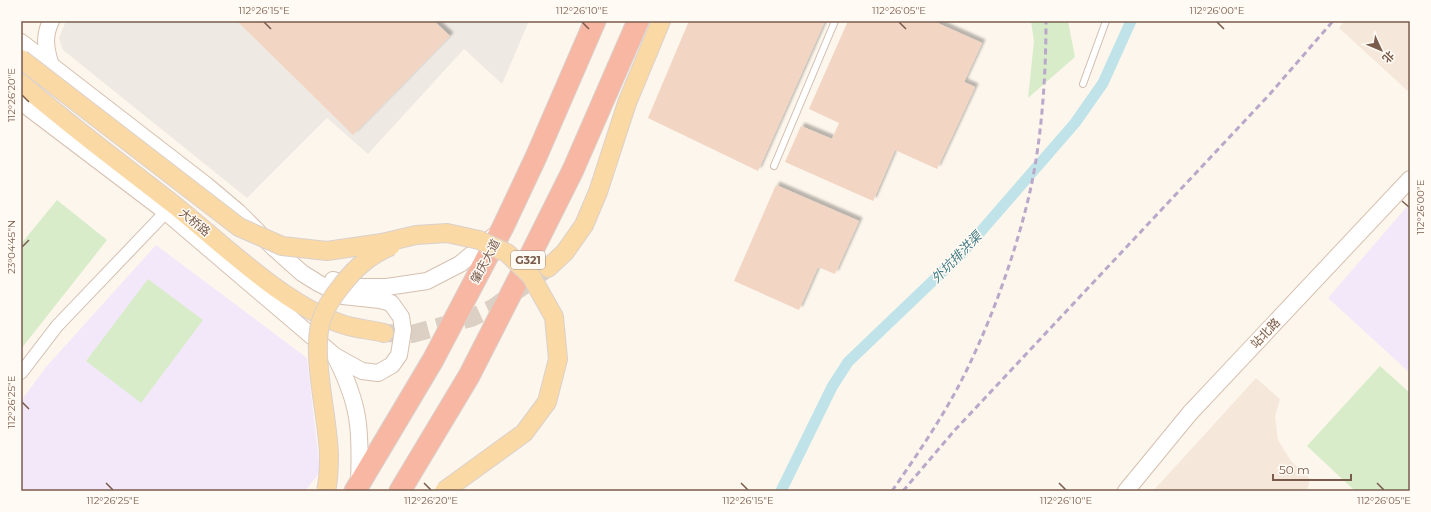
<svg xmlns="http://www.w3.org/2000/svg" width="1431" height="512" viewBox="0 0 1431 512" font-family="Montserrat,'Noto Sans SC',sans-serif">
	<defs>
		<filter id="shadow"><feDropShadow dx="3.5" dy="-3.5" stdDeviation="1" flood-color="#0004"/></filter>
	</defs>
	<rect width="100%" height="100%" fill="#fdf6ec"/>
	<path fill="#f5e8da" d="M1344 21H1410V93L1339 28Z
		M1256 378 1280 399 1275 417 1278 440 1291 461 1310 479 1307 491H1153Z"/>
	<path fill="#efe9e4" d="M66 21H529L502 84 464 49 368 154 327 118 247 198 63 50 59 38Z"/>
	<path fill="#f3e8fa" d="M1410 203V373L1328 298Z
		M156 245 307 358 320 472 305 491H21V401L46 367Z"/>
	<path fill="#d8ecc9" d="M1031 21H1068L1075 57 1028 98 1034 41Z
		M57 200 107 240 21 349V244Z
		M148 279 203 320 141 403 86 361Z
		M1380 366 1410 393V491H1355L1307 446Z"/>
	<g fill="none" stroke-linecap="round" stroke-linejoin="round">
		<path stroke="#bfe3e8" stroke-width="11" d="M781 491 832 387 848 362 962 253 1075 123 1103 83 1131 21"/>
	</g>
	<path fill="#f3d5c3" filter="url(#shadow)" d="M237 21H434L450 36 353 135Z
		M689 21H825L758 171 648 118Z
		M848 21H933L982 43 964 82 975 87 937 169 895 150 873 201 785 162 801 126 832 139 839 123 809 109Z
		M776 185 859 221 835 274 818 267 799 310 734 281Z"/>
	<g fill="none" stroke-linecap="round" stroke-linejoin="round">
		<path stroke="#dcd0c4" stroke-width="18" stroke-dasharray="18 9" stroke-linecap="butt" d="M384 333 412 334 471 318 493 308 548 268"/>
		<defs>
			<path id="lane" d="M1083 84 1106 21
				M774 166 835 21"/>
			<path id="street" d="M21 373 57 326 166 212"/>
			<path id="secondary" d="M51 21C43 37 46 50 51 66
				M21 42 206 185 238 212 274 248 302 273 318 283 343 296 380 300 391 303 401 317 403 330 399 355 392 365 378 373 362 371 335 356 166 212 21 102
				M333 280 360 287H387L427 281 460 264 494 236
				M335 356C360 405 361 429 359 483
				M1126 491 1190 413 1410 179"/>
			<path id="primary" d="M21 83C70 126 122 164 173 204 222 243 288 309 348 326 360 329 372 330 384 333
				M548 268 565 252 584 225 598 192 627 103 661 21"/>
			<path id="highway" d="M355 491 433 360 503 227 536 157 595 21
				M400 491 469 376 519 278 573 170 638 21"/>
		</defs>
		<use href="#lane" stroke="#d1beb0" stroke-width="8"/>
		<use href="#street" stroke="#d1beb0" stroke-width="14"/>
		<use href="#secondary" stroke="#d6c0b0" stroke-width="18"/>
		<use href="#primary" stroke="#dad1cd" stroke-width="20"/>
		<use href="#highway" stroke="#dad1cd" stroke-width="23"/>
		<use href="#lane" stroke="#fff" stroke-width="6"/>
		<use href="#street" stroke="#fff" stroke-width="12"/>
		<use href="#secondary" stroke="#fff" stroke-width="16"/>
		<use href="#primary" stroke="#fbd9a5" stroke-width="18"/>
		<use href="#highway" stroke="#f7b7a3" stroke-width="21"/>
		<path stroke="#b9a8c9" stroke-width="3" stroke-dasharray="6 4" stroke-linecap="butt" d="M892 491C915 458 938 424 957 389 988 331 1017 251 1031 187 1042 135 1046 74 1046 21
			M903 491 954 431 1269 95 1333 21"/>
		<defs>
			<path id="primary-bridge" d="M21 59 239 227 282 246 327 251 382 243 416 235 447 233 479 240 507 253 531 276 554 317 558 359 547 402 524 433 444 491
				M326 491C329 479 329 467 329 455 328 417 311 355 321 321 325 307 333 296 342 285 356 267 370 255 391 246"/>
		</defs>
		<use href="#primary-bridge" stroke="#dad1cd" stroke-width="20" stroke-linecap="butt"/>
		<use href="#primary-bridge" stroke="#fbd9a5" stroke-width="18"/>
	</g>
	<path fill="none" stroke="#7a5c4d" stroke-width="1.5" d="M264 22 271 29M582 22 589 29M899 22 906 29M1217 22 1224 29M22 95 29 102M1402 201 1409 207M22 247 29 240M22 402 29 409M106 483 113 490M424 483 431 490M741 483 748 490M1059 483 1066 490M1377 483 1384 490"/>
	<g text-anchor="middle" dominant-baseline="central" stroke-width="3" stroke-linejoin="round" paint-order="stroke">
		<rect fill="#fffaf3" stroke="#a28b7f" stroke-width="1" x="511" y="251" width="34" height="18" rx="3"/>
		<g font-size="11" font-weight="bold" fill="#7a5c4d">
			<text x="528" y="260">G321</text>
		</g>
		<g font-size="12" fill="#7a5c4d" stroke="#fffaf3">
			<text transform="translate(195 222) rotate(39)">大桥路</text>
			<text transform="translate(485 261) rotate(-62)">肇庆大道</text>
			<text transform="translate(1265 333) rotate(-46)">站北路</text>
		</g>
		<g font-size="13" font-style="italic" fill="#437c86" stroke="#fffaf3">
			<text transform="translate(956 257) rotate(-46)">外坑排洪渠</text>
		</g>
	</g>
	<rect width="1431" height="512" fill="none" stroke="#fffaf3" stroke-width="44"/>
	<g transform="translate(1381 50) rotate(134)" stroke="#fffaf3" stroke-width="3" paint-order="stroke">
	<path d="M0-3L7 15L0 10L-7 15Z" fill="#7a5c4d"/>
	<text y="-6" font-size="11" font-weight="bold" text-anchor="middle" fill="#7a5c4d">北</text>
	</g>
	<path d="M1273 474v6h78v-6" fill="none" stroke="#7a5c4d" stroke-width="2"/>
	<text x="1279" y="474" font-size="12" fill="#7a5c4d" stroke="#fffaf3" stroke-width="3" paint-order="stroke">50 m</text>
	<rect x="22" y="22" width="1387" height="468" fill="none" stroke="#7a5c4d" stroke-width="1.5"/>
	<g font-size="10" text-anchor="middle" fill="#7a5c4d">
		<text x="264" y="14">112°26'15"E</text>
		<text x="582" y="14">112°26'10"E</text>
		<text x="899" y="14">112°26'05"E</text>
		<text x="1217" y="14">112°26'00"E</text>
		<text transform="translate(11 95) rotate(-90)" y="4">112°26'20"E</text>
		<text transform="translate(1420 207) rotate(-90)" y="4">112°26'00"E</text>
		<text transform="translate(11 247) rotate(-90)" y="4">23°04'45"N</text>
		<text transform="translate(11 402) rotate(-90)" y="4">112°26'25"E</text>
		<text x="113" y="504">112°26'25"E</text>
		<text x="431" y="504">112°26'20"E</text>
		<text x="748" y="504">112°26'15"E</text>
		<text x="1066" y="504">112°26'10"E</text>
		<text x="1384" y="504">112°26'05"E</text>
	</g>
</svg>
